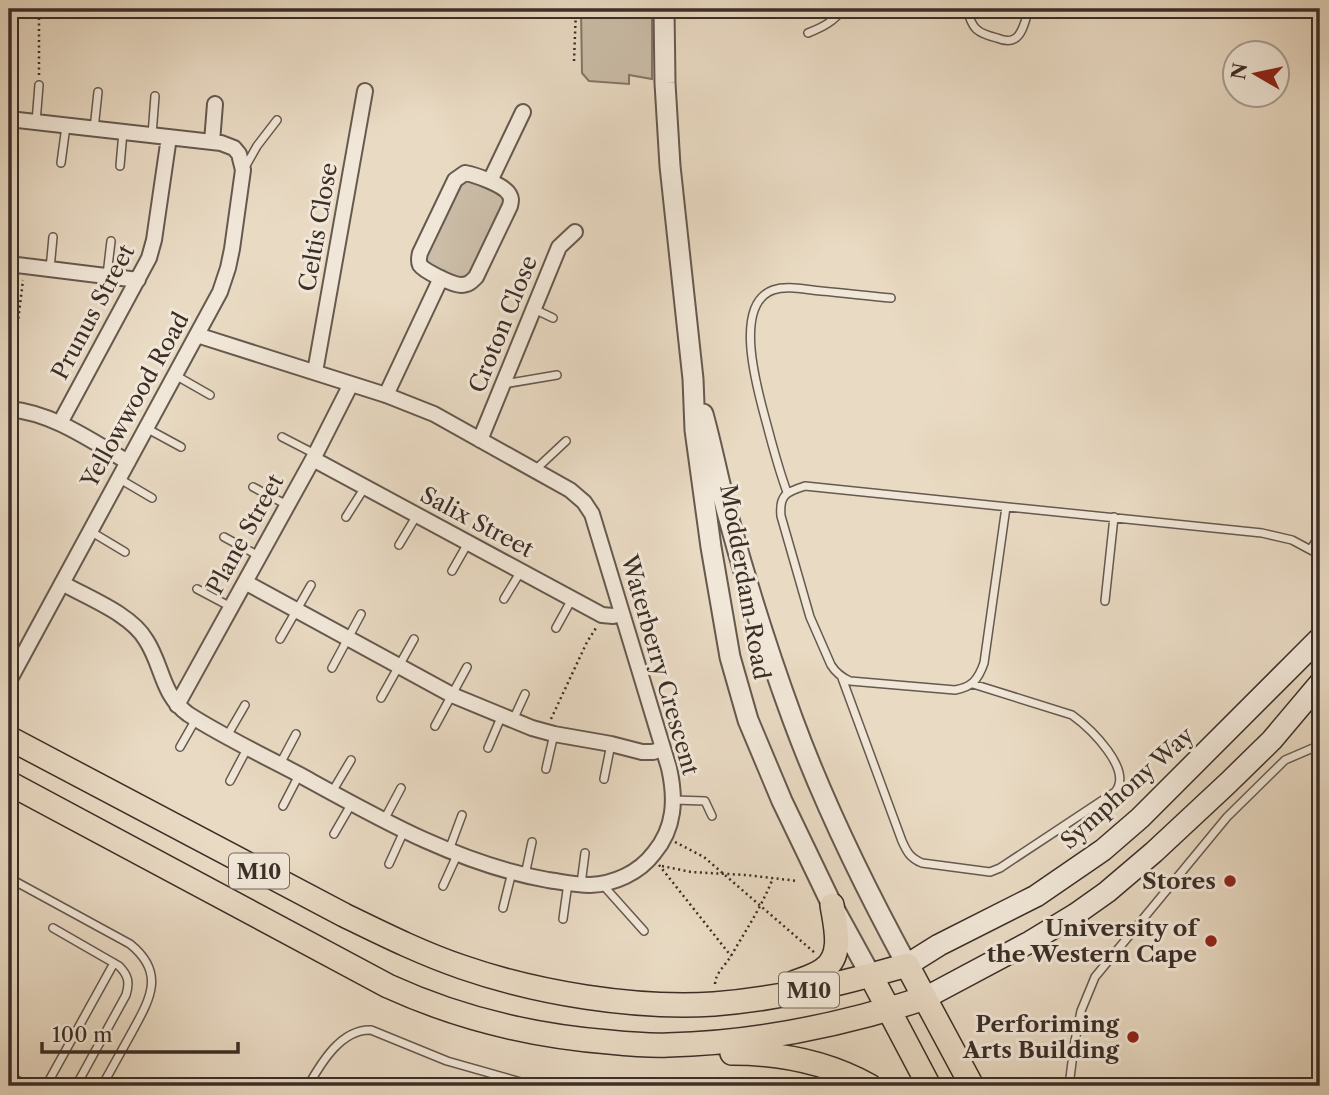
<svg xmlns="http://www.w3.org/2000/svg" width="1329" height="1095" viewBox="0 0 1329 1095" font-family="'Libre Caslon Text',serif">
	<rect width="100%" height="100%" fill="#e9dac3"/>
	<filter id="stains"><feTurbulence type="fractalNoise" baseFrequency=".00286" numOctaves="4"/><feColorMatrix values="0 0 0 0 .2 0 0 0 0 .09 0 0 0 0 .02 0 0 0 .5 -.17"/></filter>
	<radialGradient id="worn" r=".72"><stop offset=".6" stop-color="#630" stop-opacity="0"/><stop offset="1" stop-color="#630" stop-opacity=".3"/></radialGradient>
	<path fill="#cbbda8" stroke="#837668" stroke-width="2" d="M581 9H652V79L629 75V84L589 81 582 73Z
		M465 178 503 193 506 199 471 277 461 281 427 265 425 255 460 181Z"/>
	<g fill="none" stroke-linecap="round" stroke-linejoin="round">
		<defs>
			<path id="service" d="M504 9 521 10 535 9
				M967 9C972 29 977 33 997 38 1002 40 1009 42 1014 39 1023 35 1026 17 1029 9
				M808 33C823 27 833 22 843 9
				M36 122 39 85
				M94 129 98 92
				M152 135 155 96
				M61 163 66 126
				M120 166 123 132
				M244 169 257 146 277 120
				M50 269 53 237
				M107 275 111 241
				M534 309 553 318
				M175 375 210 395
				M504 384 557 375
				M146 428 181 447
				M282 437 315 454
				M535 470 566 441
				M118 478 152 498
				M253 487 287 505
				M787 492C779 470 773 448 767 425 759 395 731 305 773 290 788 285 806 290 821 291 845 293 868 296 891 298
				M1006 507 984 663C978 680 972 687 955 690L850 681C841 677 836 673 831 665L810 617 781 516C779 495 786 492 805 486L1262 533 1292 540 1320 555
				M346 517 365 487
				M90 531 125 552
				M224 537 259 556
				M399 545 417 515
				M1311 549 1320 534
				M452 571 468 543
				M197 589 231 607
				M504 599 521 571
				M1105 601 1114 517
				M556 628 572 599
				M280 639 311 585
				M332 668 361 614
				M842 678 902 841C907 852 910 858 922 863L990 872 1000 868 1115 792C1134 770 1090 728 1072 715L973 684
				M381 698 414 639
				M513 720 525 694
				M435 726 467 667
				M227 736 245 705
				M180 747 196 719
				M488 748 502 715
				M280 764 296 734
				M546 769 554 734
				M604 779 611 744
				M230 781 248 747
				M332 792 351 760
				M674 800 705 801 712 816
				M283 806 299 775
				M384 820 401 788
				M334 834 352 803
				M449 850 462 815
				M389 864 404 831
				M525 875 532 842
				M9 878 130 944C166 973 150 999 132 1032 122 1050 112 1068 102 1086
				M581 884 585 853
				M602 884 644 931
				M443 886 458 853
				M503 908 512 872
				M563 919 568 883
				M53 928 119 966C128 975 130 982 126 995L76 1086
				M9 1076 28 1086
				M46 1086 114 963
				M308 1086C321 1063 341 1029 371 1030L447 1061 535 1086
				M1069 1086 1074 1046 1081 1011 1095 977 1227 817 1285 760 1320 745"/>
			<path id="minor" d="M9 119 221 143 234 148 239 154 243 170 232 249 228 268 220 292 9 681
				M212 142 215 104
				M465 173C476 175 504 185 509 194 512 199 511 201 510 206L476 277C471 282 468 285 461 285 453 285 424 271 420 265 418 261 419 257 420 253L455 180Z
				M490 181 523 112
				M9 264 138 280
				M315 372 365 91
				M386 395 441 278
				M9 409C53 413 90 440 128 462
				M60 423 149 258 154 240 169 137
				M480 440 559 247 575 232
				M313 459 602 615 613 616 621 614
				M245 582 452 695 532 728 554 734 611 744 642 752H653L662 749
				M62 583C88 598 131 614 146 640 163 666 161 694 188 714 224 737 262 755 300 775 378 818 458 864 548 880 562 882 576 885 590 885 614 884 639 873 654 853 675 828 676 799 669 768L592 514 584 502 570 490 434 414 386 395 197 335
				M177 705 313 459 351 384"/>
			<path id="tertiary" d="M664 9 665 83 670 166 693 379 695 430 711 547 730 657 748 720 782 801 832 905 871 976
				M703 414C712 446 718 479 727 512 746 582 768 652 793 720 824 804 864 886 907 965"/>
			<path id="secondary" d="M907 965 939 945 1036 896 1103 850 1140 818 1320 638
				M925 998 1030 942 1076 914 1107 892 1154 852 1228 783 1272 740 1320 683"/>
			<path id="primary" d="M9 738 344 915C383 934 421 953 462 967 537 993 634 1009 714 1004 780 999 844 983 907 965L972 1086
				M9 783 388 986C458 1018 533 1036 609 1042 629 1044 649 1046 668 1045 755 1043 842 1025 925 998
				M871 976 929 1086
				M793 983C803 979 815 976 824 969 844 955 835 925 832 905
				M732 1053C780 1053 827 1062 870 1086"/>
		</defs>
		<use href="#service" stroke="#66594e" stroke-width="10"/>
		<use href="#minor" stroke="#66594e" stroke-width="18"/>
		<use href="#tertiary" stroke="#66594e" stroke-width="23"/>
		<use href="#secondary" stroke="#3b2e27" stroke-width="24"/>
		<use href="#primary" stroke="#3b2e27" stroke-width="26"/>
		<path stroke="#3b2e27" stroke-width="2.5" stroke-dasharray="2 3.5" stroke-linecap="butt" d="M574 61 576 9
			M39 75V9
			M9 395 23 280
			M551 719 587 642 596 628
			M675 842 704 857 815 953
			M659 865 731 956
			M662 866 691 872 746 875 798 881
			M715 984C716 972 725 966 731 956 746 930 762 906 773 878"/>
		<use href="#service" stroke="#f1e7d8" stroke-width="7"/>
		<use href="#minor" stroke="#f1e7d8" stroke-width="14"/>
		<use href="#tertiary" stroke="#f1e7d8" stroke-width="19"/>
		<use href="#secondary" stroke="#f1e7d8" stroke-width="21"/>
		<use href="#primary" stroke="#e9dac3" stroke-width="23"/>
	</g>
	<g fill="#8f2418" stroke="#f1e7d8" stroke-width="2.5">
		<circle cx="1230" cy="881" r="7"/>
		<circle cx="1211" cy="941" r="7"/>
		<circle cx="1133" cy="1037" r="7"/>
	</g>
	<g text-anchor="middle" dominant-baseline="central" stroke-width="6" stroke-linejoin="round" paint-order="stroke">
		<g fill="#f1e7d8" stroke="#72665c" stroke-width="2">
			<rect x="229" y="853.5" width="60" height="35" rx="5"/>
			<rect x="779" y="972.5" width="60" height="35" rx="5"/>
		</g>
		<g font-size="21" font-weight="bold" fill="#3b2e27">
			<text x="259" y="871">M10</text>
			<text x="809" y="990">M10</text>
		</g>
		<g font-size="23" fill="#3b2e27" stroke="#f1e7d8">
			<text transform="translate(318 227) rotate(-80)">Celtis Close</text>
			<text transform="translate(93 312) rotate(-62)">Prunus Street</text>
			<text transform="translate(503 324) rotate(-68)">Croton Close</text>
			<text transform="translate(135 400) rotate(-61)">Yellowwood Road</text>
			<text transform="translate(477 522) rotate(28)">Salix Street</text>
			<text transform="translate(245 534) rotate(-61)">Plane Street</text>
			<text transform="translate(745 582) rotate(80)">Modderdam Road</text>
			<text transform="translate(660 665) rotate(74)">Waterberry Crescent</text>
			<text transform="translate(1127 788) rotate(-42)">Symphony Way</text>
		</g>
		<g font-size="23" font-weight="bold" fill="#3b2e27" stroke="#f1e7d8" text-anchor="end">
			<text x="1216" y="881">Stores</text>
			<text x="1197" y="928">University of<tspan x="1197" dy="26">the Western Cape</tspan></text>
			<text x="1119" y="1024">Perforiming<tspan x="1119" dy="26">Arts Building</tspan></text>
		</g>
	</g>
	<rect width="1329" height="1095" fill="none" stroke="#e9dac3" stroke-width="35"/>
	<rect x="10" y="10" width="1308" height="1074" fill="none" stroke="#3b2e27" stroke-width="3.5"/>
	<rect x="18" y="18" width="1294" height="1060" fill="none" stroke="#3b2e27" stroke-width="2"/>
	<g transform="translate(1256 74) rotate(279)"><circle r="33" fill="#f1e7d8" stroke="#a89d91" stroke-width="2"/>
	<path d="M0-5L12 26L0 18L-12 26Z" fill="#8f2418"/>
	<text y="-10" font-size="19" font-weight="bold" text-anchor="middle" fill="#3b2e27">N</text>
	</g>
	<path d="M42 1042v10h196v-10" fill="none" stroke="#3b2e27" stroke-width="3.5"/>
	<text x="52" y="1042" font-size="21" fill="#3b2e27" stroke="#f1e7d8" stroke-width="5" paint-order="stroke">100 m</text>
	<rect width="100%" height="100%" filter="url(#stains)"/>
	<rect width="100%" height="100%" fill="url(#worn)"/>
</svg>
